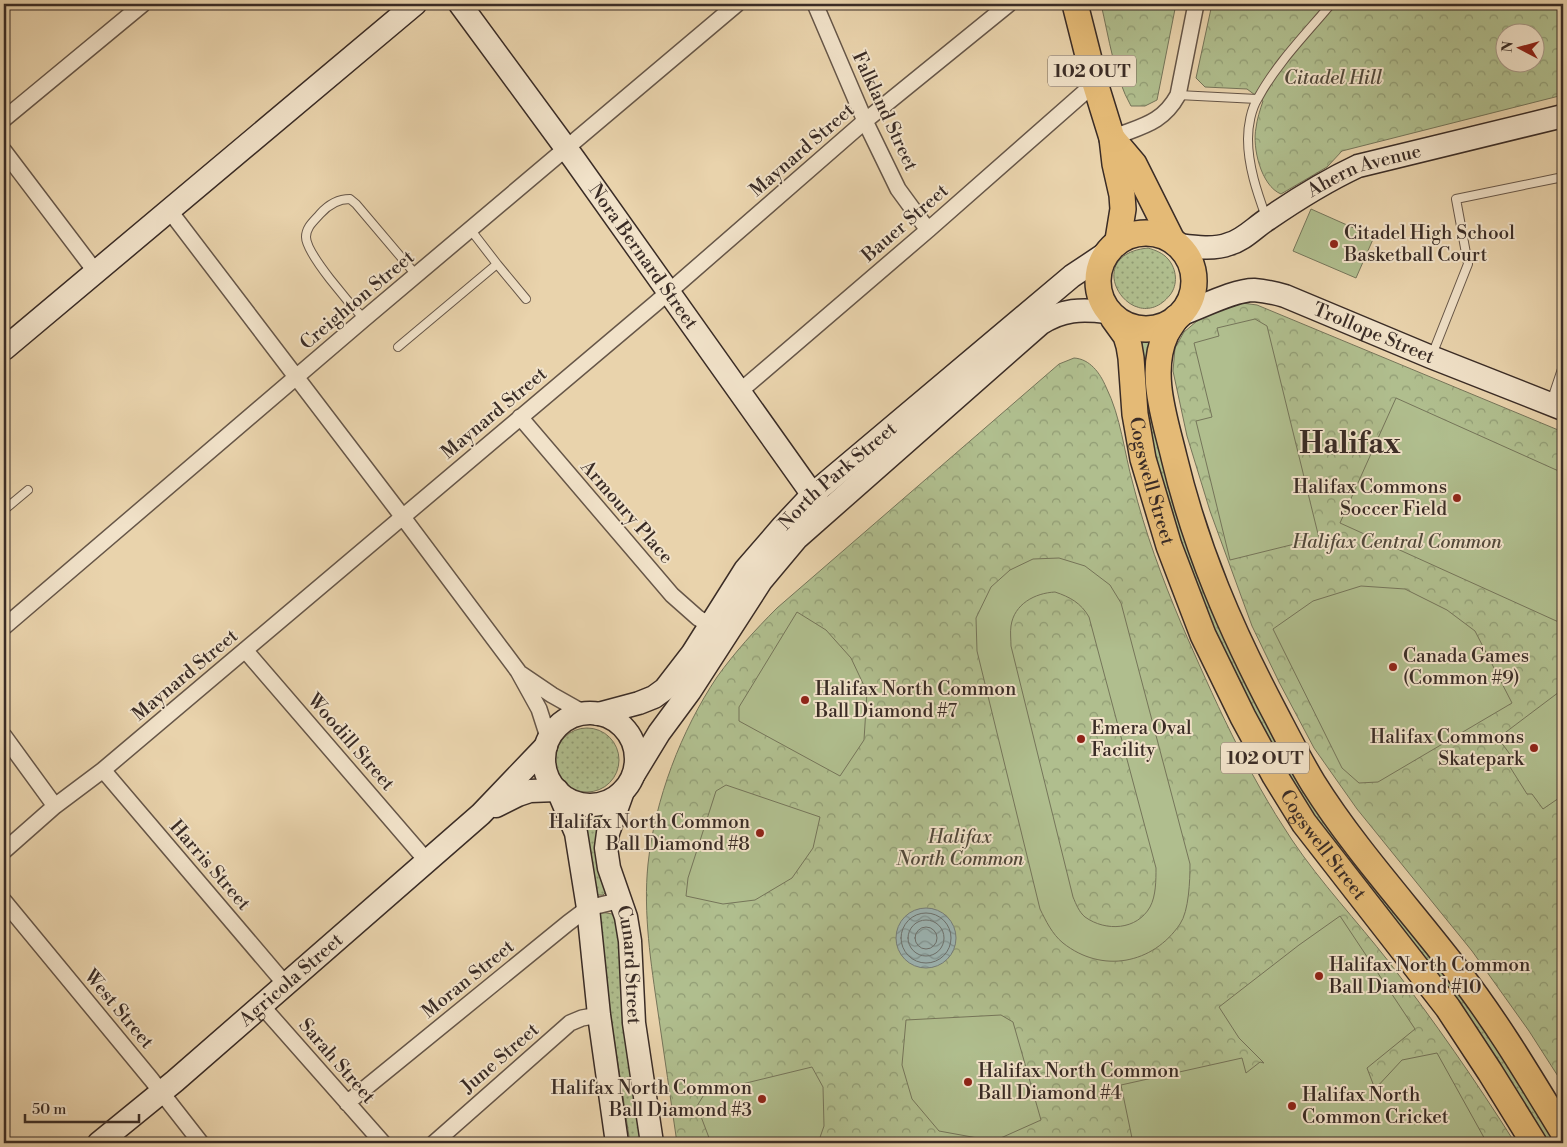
<svg xmlns="http://www.w3.org/2000/svg" width="1567" height="1147" viewBox="0 0 1567 1147" font-family="'Libre Bodoni',serif">
	<defs>
		<pattern id="grass-dots" width="8" height="8" patternUnits="userSpaceOnUse" patternTransform="scale(1.25)"><rect width="8" height="8" fill="#b0be8e"/><path d="M2 2h.1M6 6h.1" fill="none" stroke="#909b74" stroke-width="1.8" stroke-linecap="round"/></pattern>
		<pattern id="forest-crowns" width="20" height="18" patternUnits="userSpaceOnUse" patternTransform="scale(1.25)"><rect width="20" height="18" fill="#b0be8e"/><path d="M2 6a3 3 0 1 1 6 0M12 15a3 3 0 1 1 6 0" fill="none" stroke="#909b74"/></pattern>
		<pattern id="water-waves" width="16" height="10" patternUnits="userSpaceOnUse" patternTransform="scale(1.25)"><rect width="16" height="10" fill="#9cb5b4"/><path d="M0 5q4-4 8 0t8 0" fill="none" stroke="#809392"/></pattern>
	</defs>
	<rect width="100%" height="100%" fill="#e9d3ac"/>
	<filter id="stains"><feTurbulence type="fractalNoise" baseFrequency=".004" numOctaves="4"/><feColorMatrix values="0 0 0 0 .2 0 0 0 0 .09 0 0 0 0 .02 0 0 0 .5 -.17"/></filter>
	<radialGradient id="worn" r=".72"><stop offset=".6" stop-color="#630" stop-opacity="0"/><stop offset="1" stop-color="#630" stop-opacity=".3"/></radialGradient>
	<path fill="url(#grass-dots)" stroke="#75755a" d="M1148 248C1155 250 1163 253 1168 259 1177 269 1178 285 1170 295 1133 341 1077 255 1148 248Z
		M1138 335 1156 339 1166 475 1343 844 1339 851 1307 818 1215 643 1151 474Z
		M555 760a32 32 0 1 1 64 0a32 32 0 1 1-64 0Z
		M607 809V891L603 895H596L576 810 590 812Z
		M1351 857 1443 964 1560 1143H1543L1347 860Z
		M601 912 612 914 620 925 642 1143H630L596 919 597 914Z"/>
	<path fill="url(#forest-crowns)" stroke="#75755a" fill-rule="evenodd" d="M1101 4H1176L1157 100 1145 106H1131C1114 76 1109 38 1101 4Z
		M1212 4H1563V95L1342 151 1327 167 1281 194C1261 186 1252 147 1256 128 1257 119 1260 110 1263 101L1247 89 1205 87 1196 78ZM1504 32H1534V62H1504Z
		M1235 302 1257 305 1563 432V1084L1529 1031 1472 951 1357 809 1314 748 1279 682 1252 626 1210 511 1187 436 1173 371 1175 348 1184 332 1197 321 1218 307Z
		M1074 358C1090 359 1100 373 1106 387 1121 417 1124 452 1133 484 1145 532 1162 578 1181 623 1213 697 1247 773 1292 840 1321 883 1357 921 1389 962 1434 1021 1476 1081 1515 1143H677C671 1099 664 1056 658 1012 651 964 643 913 648 864 655 799 681 731 717 677 735 652 755 630 777 608L1059 364Z"/>
	<path fill="#b0be8e" stroke="#75755a" fill-rule="evenodd" d="M1311 209 1374 237 1356 278 1293 251Z
		M1255 319 1267 326 1319 538 1230 560 1196 421 1212 417 1194 343 1219 336 1217 328Z
		M1396 398 1563 473V624L1340 523Z
		M1059 558 1085 566 1110 585 1121 603 1190 864C1190 880 1189 911 1180 924 1153 964 1102 974 1063 943 1052 934 1046 921 1040 909L977 651 976 618 991 587 1010 570 1033 559ZM1055 592C1070 597 1081 603 1089 617L1156 868C1156 880 1156 896 1150 907 1137 930 1106 932 1085 917 1079 912 1076 904 1073 897L1011 646C1011 640 1010 632 1011 626 1014 604 1035 593 1055 592Z
		M1361 586 1405 589 1447 610 1475 631 1512 703 1378 782 1359 783 1342 768 1273 629 1313 601Z
		M797 612 826 630 851 658 867 692 864 740 840 776 739 721V707Z
		M1563 689V803L1559 798 1543 809 1532 794H1527L1510 767 1512 757 1498 738Z
		M726 785 820 817 813 848 792 878 755 900 723 904 686 896 688 878 716 791Z
		M1340 916 1415 1029 1367 1068 1375 1089 1402 1060 1437 1053 1487 1143H1133L1121 1085 1242 1058 1246 1073 1260 1062 1264 1063 1239 1038 1219 1007 1299 945Z
		M1001 1015 1013 1022 1041 1120 994 1141 939 1131 912 1099 902 1065 906 1020Z
		M812 1067 823 1087 824 1126 818 1143H711L697 1106 705 1093Z"/>
	<path fill="url(#water-waves)" stroke="#757e7b" d="M896 938a30 30 0 1 1 60 0a30 30 0 1 1-60 0Z"/>
	<g fill="none" stroke-linecap="round" stroke-linejoin="round">
		<path stroke="#6b706d" stroke-width="1" d="M901 938a25 25 0 1 1 50 0a25 25 0 1 1-50 0Z
			M908 938a18 18 0 1 1 36 0a18 18 0 1 1-36 0Z
			M915 938a11 11 0 1 1 22 0a11 11 0 1 1-22 0Z"/>
		<defs>
			<path id="lane" d="M1178 95 1257 99
				M1266 217C1257 192 1248 166 1248 139 1248 126 1251 109 1258 98 1277 63 1306 34 1331 4
				M497 264 526 299
				M364 319C351 305 306 254 306 237 306 227 314 221 320 214 328 205 337 199 350 199L356 204 417 276
				M398 347 497 264 470 229
				M1432 355 1468 264 1456 199 1563 177
				M1551 402 1563 366
				M4 510 28 490"/>
			<path id="street" d="M815 4 865 121 898 189 928 230
				M4 119 143 4
				M1112 138C1141 126 1162 124 1178 95L1196 4
				M4 151 95 271
				M169 210 396 508 518 671 539 709 549 740
				M739 392 928 230 1095 83
				M520 417 672 595 698 618 710 625
				M4 627 364 319 737 4
				M245 650 426 860
				M521 674 552 695 584 713
				M4 736 55 806
				M103 770 286 985
				M4 851 55 806 103 770 656 303 865 121 1009 4
				M4 901 151 1079 201 1143
				M262 1006 383 1143
				M347 1103 568 923 588 908 621 900
				M434 1143 570 1023 582 1018 599 1015"/>
			<g id="secondary">
				<path id="s1" d="M460 4 574 159 820 505"/>
				<path id="s2" d="M1179 245C1194 247 1214 250 1229 244 1244 240 1255 227 1268 219 1297 199 1326 181 1358 166L1563 116"/>
				<path id="s3" d="M1182 314C1202 307 1234 290 1254 290 1265 291 1275 293 1285 296L1431 357 1563 409"/>
				<path d="M4 349 415 4"/>
				<circle cx="590" cy="759" r="46"/>
				<path id="s4" d="M598 714 639 703 654 697 665 689 692 654 745 570 783 526 813 494 1072 276 1105 254"/>
				<path d="M634 774 659 733 690 691 761 581 797 538 1040 324C1062 309 1082 309 1107 312"/>
				<path id="s5" d="M623 791 608 833 606 848 609 868 626 917 630 941 634 1023 652 1143"/>
				<path d="M559 793 576 833 588 908 599 1015 617 1143"/>
				<path d="M496 806 518 795 530 791 557 790"/>
				<path id="s6" d="M99 1143 175 1081 481 814 546 746"/>
			</g>
			<g id="primary">
				<path d="M1075 4 1095 83 1112 138 1115 164 1122 195 1123 209 1118 240"/>
				<path d="M1112 138 1134 164 1172 240"/>
				<circle cx="1146" cy="281" r="48"/>
				<path id="s7" d="M1113 318 1126 336 1129 346 1131 358 1135 414 1143 459 1169 546 1203 635 1243 717 1275 776 1304 823 1448 1008 1490 1072 1534 1143"/>
				<path d="M1176 318C1173 323 1169 328 1166 334 1148 372 1165 419 1174 457 1196 549 1231 630 1275 713 1287 736 1299 760 1313 783 1355 850 1410 909 1458 972 1497 1022 1530 1078 1563 1132"/>
			</g>
		</defs>
		<use href="#lane" stroke="#665648" stroke-width="10"/>
		<use href="#street" stroke="#665648" stroke-width="18"/>
		<use href="#secondary" stroke="#3a2c26" stroke-width="25"/>
		<use href="#primary" stroke="#3a2c26" stroke-width="28"/>
		<use href="#lane" stroke="#f1e2c9" stroke-width="8"/>
		<use href="#street" stroke="#f1e2c9" stroke-width="15"/>
		<use href="#secondary" stroke="#f1e2c9" stroke-width="22"/>
		<use href="#primary" stroke="#e4ba76" stroke-width="25"/>
	</g>
	<g fill="#8f2418" stroke="#f1e2c9" stroke-width="2">
		<circle cx="1334" cy="244" r="5"/>
		<circle cx="1457" cy="498" r="5"/>
		<circle cx="1393" cy="667" r="5"/>
		<circle cx="805" cy="700" r="5"/>
		<circle cx="1081" cy="739" r="5"/>
		<circle cx="1534" cy="748" r="5"/>
		<circle cx="760" cy="833" r="5"/>
		<circle cx="1319" cy="976" r="5"/>
		<circle cx="968" cy="1082" r="5"/>
		<circle cx="762" cy="1099" r="5"/>
		<circle cx="1292" cy="1106" r="5"/>
	</g>
	<g text-anchor="middle" dominant-baseline="central" stroke-width="4" stroke-linejoin="round" paint-order="stroke">
		<g fill="#f1e2c9" stroke="#716357" stroke-width="1">
			<rect x="1048" y="55.5" width="88" height="31" rx="4"/>
			<rect x="1221" y="742.5" width="88" height="31" rx="4"/>
		</g>
		<g font-size="18" font-weight="bold" fill="#3a2c26">
			<text x="1092" y="71">102 OUT</text>
			<text x="1265" y="758">102 OUT</text>
		</g>
		<g font-size="19" font-style="italic" fill="#52493b" stroke="#f1e2c9">
			<text x="1333" y="78">Citadel Hill</text>
			<text x="1397" y="542">Halifax Central Common</text>
			<text x="960" y="837">Halifax<tspan x="960" dy="22">North Common</tspan></text>
		</g>
		<g font-size="19" fill="#3a2c26" stroke="#f1e2c9">
			<text transform="translate(885 111) rotate(65)">Falkland Street</text>
			<text transform="translate(802 150) rotate(-41)">Maynard Street</text>
			<text stroke="none"><textPath href="#s2" startOffset="206">Ahern Avenue</textPath></text>
			<text transform="translate(905 223) rotate(-41)">Bauer Street</text>
			<text stroke="none"><textPath href="#s1" startOffset="312">Nora Bernard Street</textPath></text>
			<text transform="translate(357 300) rotate(-40)">Creighton Street</text>
			<text stroke="none"><textPath href="#s3" startOffset="204">Trollope Street</textPath></text>
			<text transform="translate(494 413) rotate(-40)">Maynard Street</text>
			<text stroke="none"><textPath href="#s4" startOffset="348">North Park Street</textPath></text>
			<text stroke="none"><textPath href="#s7" startOffset="170">Cogswell Street</textPath></text>
			<text transform="translate(627 512) rotate(49)">Armoury Place</text>
			<text transform="translate(185 675) rotate(-40)">Maynard Street</text>
			<text transform="translate(351 742) rotate(49)">Woodill Street</text>
			<text stroke="none"><textPath href="#s7" startOffset="575">Cogswell Street</textPath></text>
			<text transform="translate(210 865) rotate(49)">Harris Street</text>
			<text stroke="none"><textPath href="#s5" startOffset="180">Cunard Street</textPath></text>
			<text transform="translate(468 979) rotate(-39)">Moran Street</text>
			<text stroke="none"><textPath href="#s6" startOffset="252">Agricola Street</textPath></text>
			<text transform="translate(119 1009) rotate(50)">West Street</text>
			<text transform="translate(500 1058) rotate(-41)">June Street</text>
			<text transform="translate(337 1061) rotate(49)">Sarah Street</text>
		</g>
		<g font-size="19" fill="#3a2c26" stroke="#f1e2c9" text-anchor="start">
			<text x="1344" y="233">Citadel High School<tspan x="1344" dy="22">Basketball Court</tspan></text>
			<text x="1447" y="487" text-anchor="end">Halifax Commons<tspan x="1447" dy="22">Soccer Field</tspan></text>
			<text x="1403" y="656">Canada Games<tspan x="1403" dy="22">(Common #9)</tspan></text>
			<text x="815" y="689">Halifax North Common<tspan x="815" dy="22">Ball Diamond #7</tspan></text>
			<text x="1091" y="728">Emera Oval<tspan x="1091" dy="22">Facility</tspan></text>
			<text x="1524" y="737" text-anchor="end">Halifax Commons<tspan x="1524" dy="22">Skatepark</tspan></text>
			<text x="750" y="822" text-anchor="end">Halifax North Common<tspan x="750" dy="22">Ball Diamond #8</tspan></text>
			<text x="1329" y="965">Halifax North Common<tspan x="1329" dy="22">Ball Diamond #10</tspan></text>
			<text x="978" y="1071">Halifax North Common<tspan x="978" dy="22">Ball Diamond #4</tspan></text>
			<text x="752" y="1088" text-anchor="end">Halifax North Common<tspan x="752" dy="22">Ball Diamond #3</tspan></text>
			<text x="1302" y="1095">Halifax North<tspan x="1302" dy="22">Common Cricket</tspan></text>
		</g>
		<g font-size="29" font-weight="bold" fill="#3a2c26" stroke="#f1e2c9">
			<text x="1350" y="444">Halifax</text>
		</g>
	</g>
	<rect width="1567" height="1147" fill="none" stroke="#e9d3ac" stroke-width="20"/>
	<rect x="5" y="5" width="1557" height="1137" fill="none" stroke="#3a2c26" stroke-width="2.5"/>
	<rect x="10" y="10" width="1547" height="1127" fill="none" stroke="#3a2c26"/>
	<g transform="translate(1520 48) rotate(276)"><circle r="24" fill="#f1e2c9" stroke="#a89988"/>
	<path d="M0-4L9 19L0 12L-9 19Z" fill="#8f2418"/>
	<text y="-8" font-size="14" font-weight="bold" text-anchor="middle" fill="#3a2c26">N</text>
	</g>
	<path d="M25 1114v8h114v-8" fill="none" stroke="#3a2c26" stroke-width="2.5"/>
	<text x="32" y="1114" font-size="15" fill="#3a2c26" stroke="#f1e2c9" stroke-width="4" paint-order="stroke">50 m</text>
	<rect width="100%" height="100%" filter="url(#stains)"/>
	<rect width="100%" height="100%" fill="url(#worn)"/>
</svg>
